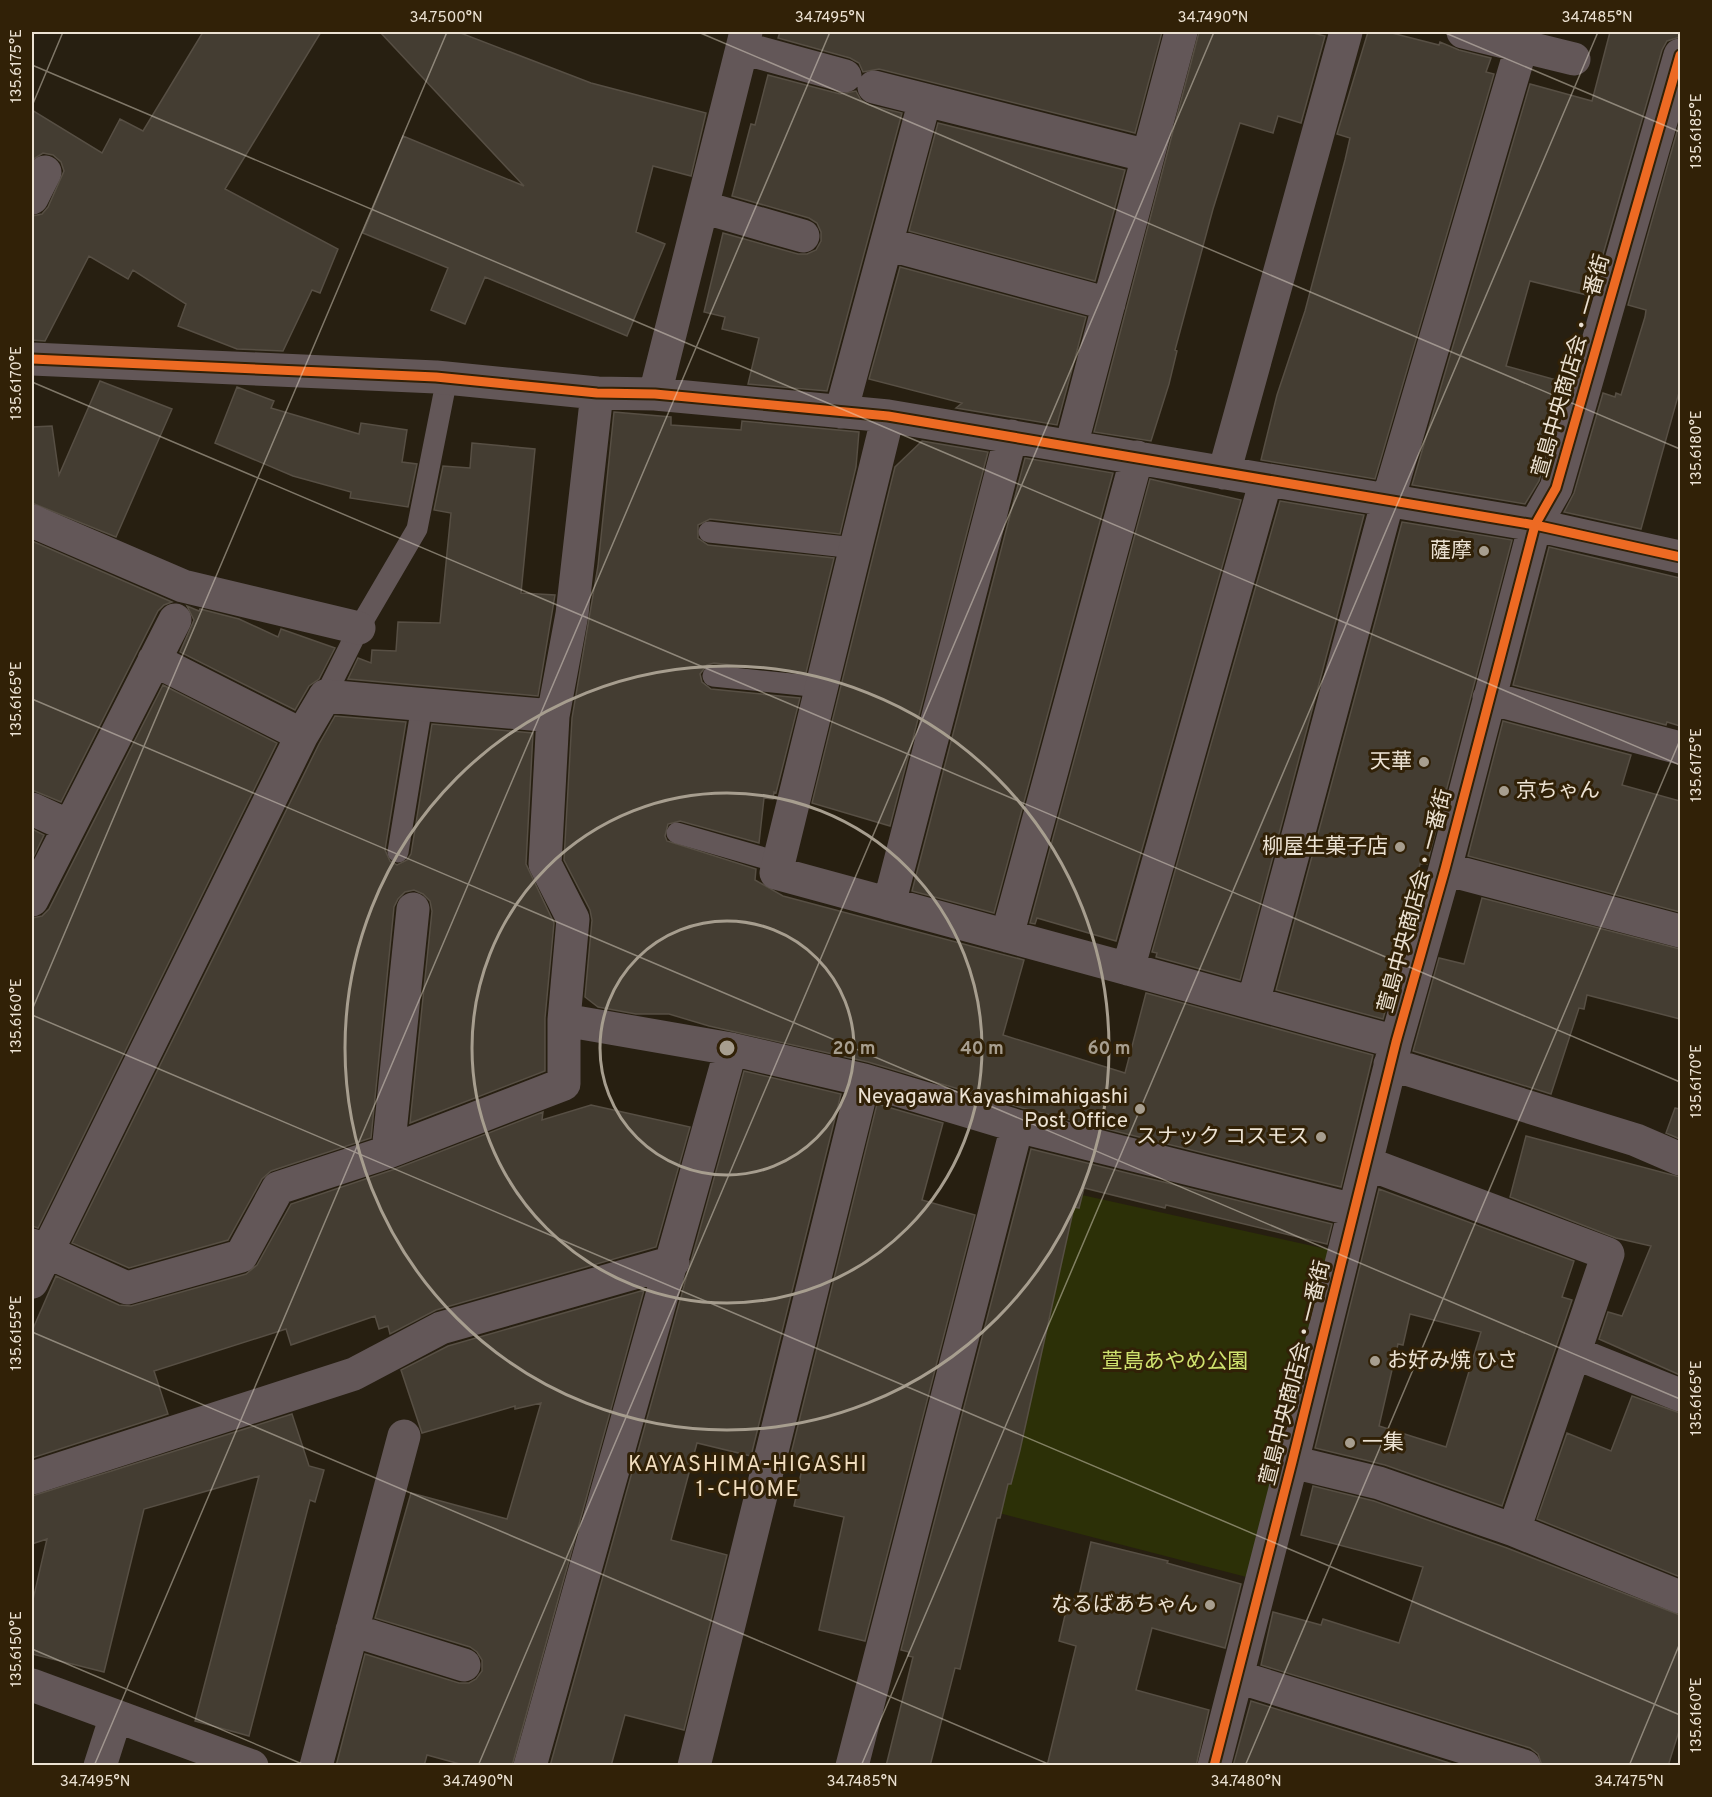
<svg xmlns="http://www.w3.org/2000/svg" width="1712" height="1797" viewBox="0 0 1712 1797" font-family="Overpass,'Noto Sans JP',sans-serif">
	<rect width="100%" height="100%" fill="#271f11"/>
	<path fill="#2c3007" d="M1073 1193 1344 1253 1262 1581 999 1513Z"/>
	<path fill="#443d32" stroke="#574f44" stroke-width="1.5" fill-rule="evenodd" d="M203 32H321L225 189 338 249 320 293 312 290 283 351 237 349 178 326 186 304 133 270 128 279 89 256 45 341 32 340V216L42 214 48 207 64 171 61 162 53 155 43 153 32 160V110L102 153 120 119 143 131Z
		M380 32H458L591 83 706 113 691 176 653 166 636 232 665 244 627 336 485 277 465 324 431 310 448 268 363 233 403 136 524 186Z
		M780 32H1162L1135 133 879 69 863 72 859 63 850 58 778 38Z
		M1199 32H1309L1325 36 1301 123 1278 116 1273 133 1240 123 1213 209 1175 350 1177 351 1169 384 1151 441 1094 432Z
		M1368 32H1388L1439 45 1440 42 1459 50 1491 58 1486 72 1494 74 1375 479 1261 460 1277 395 1305 311 1345 160 1350 138 1337 134Z
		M1610 32H1680V37L1667 41 1662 50 1591 296 1530 281 1506 366 1567 383 1539 481 1525 504 1412 485 1530 84 1592 101Z
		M768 75 840 94 856 91 861 100 869 105 902 113 827 391 748 384 759 338 722 329 725 317 704 312 723 233 798 254H807L816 250 821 241V232L817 223 809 218 732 196 751 124 755 125Z
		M1680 121V389L1641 529 1564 512 1574 493 1603 393 1615 397 1616 393 1621 395 1645 317 1646 310 1628 305Z
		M938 123 1125 170 1095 281 909 231Z
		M900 267 1086 317 1057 425 956 408 962 403 869 379Z
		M100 381 172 409 116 537 32 503V427L52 426 59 475Z
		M237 387 274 401 271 408 359 434 361 423 407 430 402 462 417 464 408 507 350 498 351 492 293 476 215 443Z
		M614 412 671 417V425L741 430 742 421 859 432 856 467 840 534 710 519 698 525V538L708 545 834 558 806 673 714 663 707 665 700 674 702 682 711 689 800 698 776 793 774 792 773 799 764 798 759 843 680 821 668 824 665 836 667 841 756 869 755 880 783 896 1024 960 1003 1035 1125 1073 1146 993 1373 1055 1341 1187 1022 1108 868 1062 709 1026 669 1014H636L598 1007 585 997 592 920 590 910 564 860 572 718 598 566Z
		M922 441 988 452 890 826 812 803 895 467Z
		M472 443 535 449 521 593 555 595 538 696 348 679 358 658 371 663 372 650 396 651 398 622 440 623 451 513 434 510 443 466 470 468Z
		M1025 458 1113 473 994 913 912 891Z
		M1150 479 1241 500 1116 941 1037 918 1035 924 1030 923Z
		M1280 501 1364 515 1240 980 1156 957 1157 953 1152 952Z
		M1402 522 1512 540 1427 864H1420L1399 946 1403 948 1383 1019 1276 990Z
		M32 541 172 602 164 605 158 611 61 802 32 790Z
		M1549 547 1680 578V726L1667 722 1666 725 1513 685Z
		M187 606 199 611 200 609 239 619 278 637 281 629 335 648 319 679 309 686 295 710 180 652 194 620Z
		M163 685 277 743 38 1228 32 1226V918L42 916 49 909Z
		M335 716 406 722 385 850 390 861 397 865 407 860 411 854 432 724 533 733 526 864 554 923 545 1018V1071L410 1123 432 911 430 901 423 894 414 890 405 892 398 899 394 907 371 1138 271 1171 262 1179 228 1240 129 1268 72 1243 319 744Z
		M1503 721 1631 755 1622 785 1680 801V912L1468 856Z
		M32 829 44 835 32 860Z
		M1482 898 1680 949V1019L1587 995 1584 1009 1579 1008 1551 1094 1413 1051 1439 958 1464 964Z
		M744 1071 841 1094 751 1456 697 1443 671 1540 727 1555 684 1730 625 1715 611 1766H550Z
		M877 1104 943 1123 922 1200 975 1215 865 1641 819 1630 844 1517 794 1506 802 1469 788 1466Z
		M591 1105 690 1127 656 1247 436 1310 390 1334 388 1326 379 1329 375 1316 291 1345 286 1329 154 1371 168 1414 32 1458V1331L56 1276 119 1305 131 1306 246 1274 257 1265 291 1204 395 1169 543 1112 542 1120Z
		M1675 1108 1680 1109V1139L1666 1133Z
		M1526 1136 1680 1177V1375L1599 1339 1608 1312 1622 1316 1651 1246 1616 1238 1510 1197Z
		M1031 1149 1332 1224 1327 1244 1166 1205 1165 1208 1084 1188 1079 1208 1074 1207 1020 1450 1011 1484H1008L1000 1518H997L960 1669 955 1668 930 1766H886L913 1657 908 1656 909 1652 901 1650Z
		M1379 1189 1574 1261 1562 1297 1572 1300 1502 1506 1385 1465 1315 1448ZM1410 1314 1481 1332 1446 1447 1379 1426 1398 1344 1403 1345Z
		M644 1290 512 1766H467L427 1755 424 1766H336L365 1654 459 1683H469L476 1679 482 1671V1660L477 1652 470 1647 375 1618 411 1493 507 1519 541 1403 515 1409V1406L422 1433 401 1370 448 1346Z
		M1632 1396 1680 1413V1577L1537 1519 1567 1433 1611 1451Z
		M292 1414 309 1466 324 1470 315 1502 310 1500 249 1736 195 1721 259 1476 144 1509 104 1672 32 1654V1604L47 1539 32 1544V1496Z
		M1313 1486 1374 1501 1507 1548 1680 1615V1728L1668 1766H1542L1538 1754 1530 1748 1261 1665 1273 1612 1321 1625 1323 1619 1399 1643 1423 1567 1301 1535Z
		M1091 1542 1168 1561 1167 1563 1241 1584 1225 1648 1152 1628 1136 1690 1209 1710 1196 1766H1047L1076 1646 1059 1641 1069 1598 1078 1600Z
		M1251 1701 1459 1766H1233Z"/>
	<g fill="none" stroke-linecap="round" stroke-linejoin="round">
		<path stroke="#635758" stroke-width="21" d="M709 532 855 548
			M713 676 821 687
			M325 696 359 628 417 529 447 378
			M677 833 778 862
			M398 852 422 705"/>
		<path stroke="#635758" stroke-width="33" d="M1463 32 1574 59
			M742 48 845 76
			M874 87 1148 156
			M32 198 45 172
			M702 207 803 236
			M887 244 1109 304
			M32 359 436 377 597 393 655 394 888 416 1535 525 1680 557
			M655 394 746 32
			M841 412 925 100
			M888 416 776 873 1396 1042
			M1071 446 1181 32
			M1224 473 1346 32
			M32 521 183 586 359 628
			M154 660 302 735
			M1489 698 1680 748
			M32 809 69 826
			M1445 869 1680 931
			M32 900 175 620
			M889 904 1011 436
			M1007 936 1137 457
			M1128 969 1266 480
			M1253 1003 1388 500 1521 48
			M564 1020 731 1049 864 1080 1017 1126 1354 1210
			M1390 1064 1636 1140 1680 1159
			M388 1152 413 909
			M1366 1163 1608 1254 1514 1530
			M32 1245 127 1288 241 1256 278 1188 388 1152 564 1084V1020L573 919 545 864 553 716 572 614 597 393
			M32 1282 302 735 325 696 553 716
			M1575 1353 1680 1395
			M1292 1462 1379 1483 1514 1530 1680 1597
			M32 1478 354 1374 441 1328 673 1262
			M352 1630 464 1665
			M1238 1677 1524 1766
			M32 1685 252 1766
			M100 1766 116 1716
			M316 1766 404 1436
			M530 1766 731 1049
			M694 1766 864 1080
			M852 1766 1017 1126
			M1214 1766 1292 1462 1396 1042 1445 869 1535 525 1556 488 1680 55"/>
		<defs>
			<path id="cycleway" d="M32 359 436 377 597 393 655 394 888 416 1535 525 1680 557
				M1214 1766 1292 1462 1396 1042 1445 869 1535 525 1556 488 1680 55"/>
		</defs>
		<use href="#cycleway" stroke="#312107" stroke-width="13"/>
		<use href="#cycleway" stroke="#ed6a23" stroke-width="9"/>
	</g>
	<path fill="none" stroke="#ece2d3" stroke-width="1.5" stroke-opacity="0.45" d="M698 32 1680 449M1443 32 1680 132M32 65 1680 765M32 106 63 32M32 382 1680 1082M32 699 1680 1399M32 1010 447 32M32 1015 1680 1715M32 1332 1053 1766M32 1649 307 1766M94 1766 830 32M478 1766 1214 32M861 1766 1598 32M1245 1766 1680 740M1629 1766 1680 1643"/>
	<g fill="none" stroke="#a79e8f" stroke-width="3">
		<circle cx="727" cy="1048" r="127"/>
		<circle cx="727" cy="1048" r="255"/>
		<circle cx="727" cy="1048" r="382"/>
	</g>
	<g fill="#a79e8f" stroke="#312107" stroke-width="2">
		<circle cx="1484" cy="551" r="6"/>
		<circle cx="1424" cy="762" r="6"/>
		<circle cx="1504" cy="791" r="6"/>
		<circle cx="1400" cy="847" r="6"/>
		<circle cx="1140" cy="1109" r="6"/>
		<circle cx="1321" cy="1137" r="6"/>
		<circle cx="1375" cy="1361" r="6"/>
		<circle cx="1350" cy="1443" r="6"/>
		<circle cx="1210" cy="1605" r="6"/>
	</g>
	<g text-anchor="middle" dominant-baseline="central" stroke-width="6" stroke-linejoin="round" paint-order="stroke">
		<g font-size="21" fill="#ece2d3" stroke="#312107">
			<text transform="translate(1572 366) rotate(-74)">萱島中央商店会・一番街</text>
			<text transform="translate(1416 901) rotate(-75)">萱島中央商店会・一番街</text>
			<text transform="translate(1296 1373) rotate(-76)">萱島中央商店会・一番街</text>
		</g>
		<g font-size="21" fill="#ece2d3" stroke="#312107" text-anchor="end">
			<text x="1472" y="551">薩摩</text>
			<text x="1412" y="762">天華</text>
			<text x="1516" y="791" text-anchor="start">京ちゃん</text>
			<text x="1388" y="847">柳屋生菓子店</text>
			<text x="1128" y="1097">Neyagawa Kayashimahigashi<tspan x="1128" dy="24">Post Office</tspan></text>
			<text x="1309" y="1137">スナック コスモス</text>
			<text x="1387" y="1361" text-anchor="start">お好み焼 ひさ</text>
			<text x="1362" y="1443" text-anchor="start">一集</text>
			<text x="1198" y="1605">なるばあちゃん</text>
		</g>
		<g font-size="21" fill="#d0e36f" stroke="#312107">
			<text x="1175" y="1362">萱島あやめ公園</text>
		</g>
		<g font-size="22" letter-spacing="1.5" fill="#f0dcbe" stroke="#312107">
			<text x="748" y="1465">KAYASHIMA-HIGASHI<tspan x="748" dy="25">1-CHOME</tspan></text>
		</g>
	</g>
	<circle cx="727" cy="1048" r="9" fill="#a79e8f" stroke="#312107" stroke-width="3"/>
	<g font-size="18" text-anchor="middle" font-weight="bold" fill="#a79e8f" stroke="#312107" stroke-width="6" stroke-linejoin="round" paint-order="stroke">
		<text x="854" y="1054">20 m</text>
		<text x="982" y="1054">40 m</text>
		<text x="1109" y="1054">60 m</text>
	</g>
	<rect width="1712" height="1797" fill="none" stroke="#312107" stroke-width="66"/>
	<rect x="33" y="33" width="1646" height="1731" fill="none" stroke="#ece2d3" stroke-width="2"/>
	<g font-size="15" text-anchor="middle" fill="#ece2d3">
		<text x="446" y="22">34.7500°N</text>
		<text x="830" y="22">34.7495°N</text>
		<text x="1213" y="22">34.7490°N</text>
		<text x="1597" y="22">34.7485°N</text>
		<text transform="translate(16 66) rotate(-90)" y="5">135.6175°E</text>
		<text transform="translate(1696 131) rotate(-90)" y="5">135.6185°E</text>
		<text transform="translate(16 383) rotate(-90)" y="5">135.6170°E</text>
		<text transform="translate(1696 448) rotate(-90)" y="5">135.6180°E</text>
		<text transform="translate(16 699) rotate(-90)" y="5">135.6165°E</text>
		<text transform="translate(1696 765) rotate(-90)" y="5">135.6175°E</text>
		<text transform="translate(16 1016) rotate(-90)" y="5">135.6160°E</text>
		<text transform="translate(1696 1081) rotate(-90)" y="5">135.6170°E</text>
		<text transform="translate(16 1333) rotate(-90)" y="5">135.6155°E</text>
		<text transform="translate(1696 1398) rotate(-90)" y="5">135.6165°E</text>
		<text transform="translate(16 1649) rotate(-90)" y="5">135.6150°E</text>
		<text transform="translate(1696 1715) rotate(-90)" y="5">135.6160°E</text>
		<text x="95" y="1786">34.7495°N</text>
		<text x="478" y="1786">34.7490°N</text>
		<text x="862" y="1786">34.7485°N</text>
		<text x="1246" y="1786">34.7480°N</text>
		<text x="1629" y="1786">34.7475°N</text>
	</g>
</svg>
